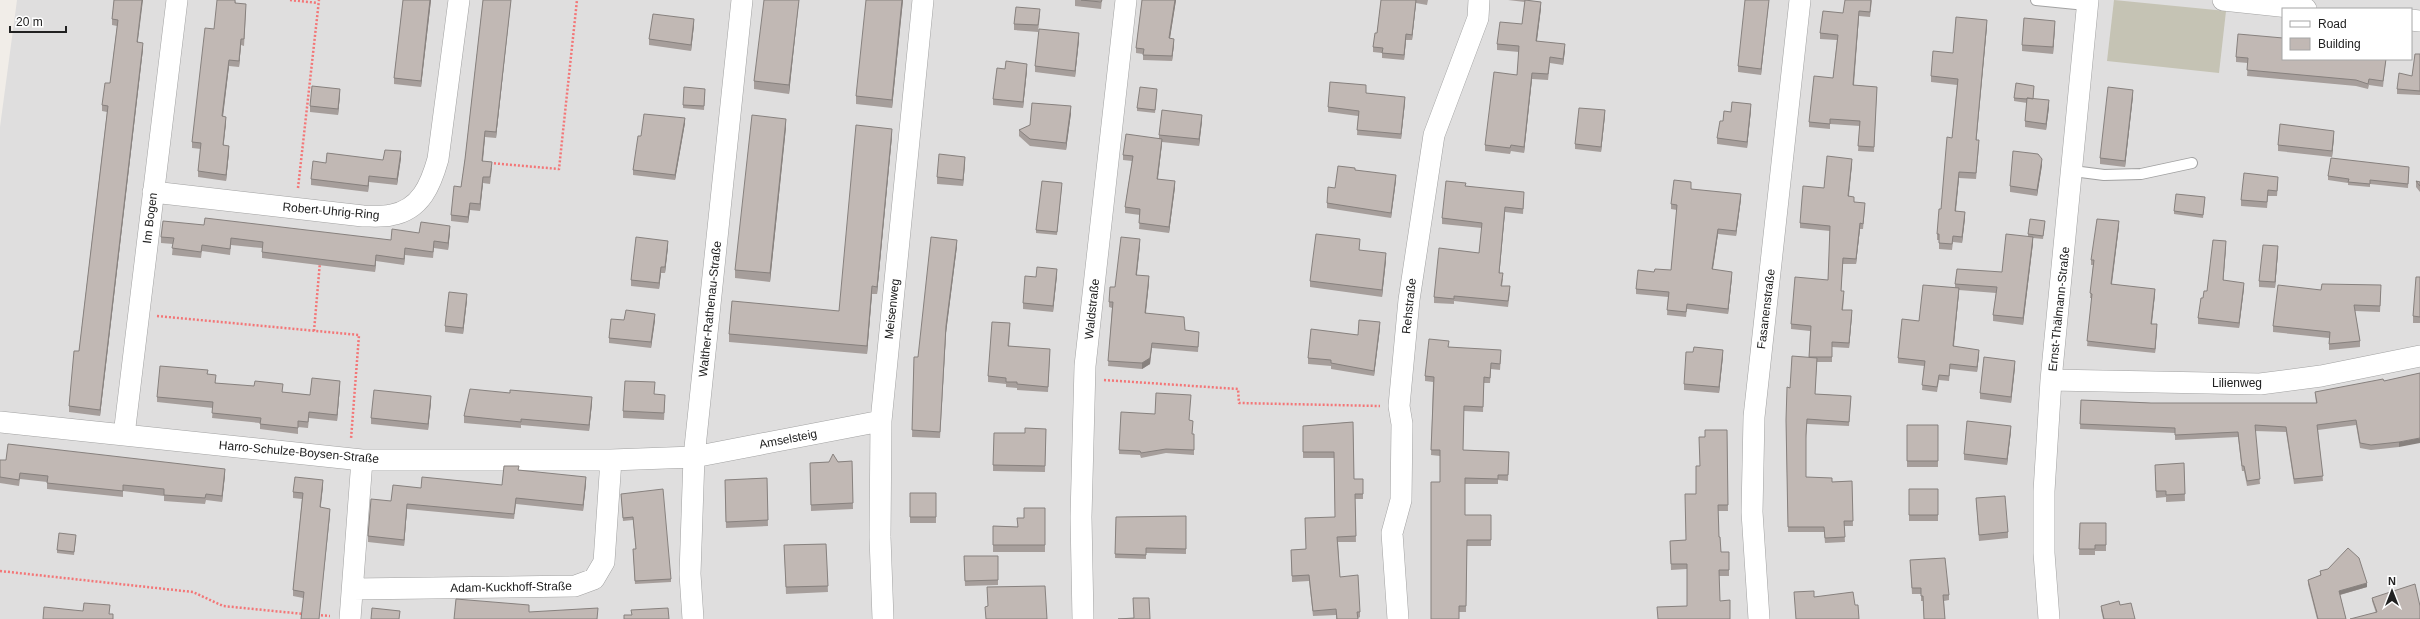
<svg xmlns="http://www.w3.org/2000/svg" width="2420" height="619" viewBox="0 0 2420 619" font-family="Helvetica,sans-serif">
	<rect width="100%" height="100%" fill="#f1ede8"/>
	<path fill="#dfdede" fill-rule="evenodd" d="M17 0H2420V619H0V127ZM2283 9H2411V59H2283Z"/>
	<path fill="#c5c3b4" d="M2114 0 2226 11 2219 73 2107 61Z"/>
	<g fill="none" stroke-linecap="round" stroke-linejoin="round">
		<defs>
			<path id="service" d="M2036 0 2086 5
				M2073 171 2104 175 2141 174 2192 163"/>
			<path id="minor" d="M2223 0 2306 9
				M2411 20 2420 21
				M153 192 363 216C372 216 382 217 391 215 421 210 431 184 438 159L459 0
				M2051 380 2260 384 2321 376 2420 356
				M0 422 362 460H611L694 457 881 421
				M124 435 177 0
				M353 589 575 586 594 579 604 562 611 460
				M350 619 362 460
				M693 619 690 574 694 457 742 0
				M883 619 880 537 881 421 923 0
				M1083 619 1081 517 1085 366 1126 0
				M1398 619 1392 533 1401 500 1402 424 1399 406 1409 300 1434 135 1478 18 1479 0
				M1759 619 1752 512 1754 417 1800 0
				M2049 619 2044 553V491L2051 380 2088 0"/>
		</defs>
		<use href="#service" stroke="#a2a2a2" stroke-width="12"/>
		<use href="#minor" stroke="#a2a2a2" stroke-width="22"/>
		<path stroke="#f37677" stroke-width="2.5" stroke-dasharray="2 2" stroke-linecap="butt" d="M290 0 318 3
			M490 163 559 169 577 0
			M298 188 319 0
			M157 316 359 335 351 439
			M314 331 320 262
			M1104 380 1238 389 1239 403 1380 406
			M0 571 193 592 223 606 304 614
			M317 615 330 616"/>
		<use href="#service" stroke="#fff" stroke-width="10"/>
		<use href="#minor" stroke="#fff" stroke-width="21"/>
	</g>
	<path fill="#a69e9b" d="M114 0 138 42 143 49 100 416 69 412V406L79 351 107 112 102 111V105L110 83 117 26 112 25V19Z
		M236 0V3L246 11 244 46 241 45 239 67 229 66 223 117 226 123 223 145 229 152 226 181 198 177V171L201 149 192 148V142Z
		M403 0H431L421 87 394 84V78Z
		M483 0H511L496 138 485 137 483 161 492 168 490 184 483 183 480 211 470 210 468 223 451 221V215L461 187 465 159Z
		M799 0 789 94 754 89V81Z
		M903 0 892 108 856 104V96Z
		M1075 0H1102L1101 9 1075 6Z
		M1142 0H1176L1170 38 1174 44 1172 61 1143 60V54L1136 53V48Z
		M1381 0H1428L1427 5 1416 3 1412 40H1406L1404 60 1382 58V53L1373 52V47L1377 33Z
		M1508 0H1526L1541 8 1537 41 1565 50 1563 65 1550 63 1548 80 1532 79 1524 153 1511 151 1510 154 1485 151V145L1517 75 1519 52 1497 50V44L1522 24 1525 2Z
		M1769 0 1761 75 1738 72V66Z
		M1872 0 1870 17 1859 16 1854 85 1877 87 1874 152 1858 151 1860 126 1830 124V129L1809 127V122L1833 78 1837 40 1820 39V33L1843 13Z
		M1040 15 1038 32 1014 30V24Z
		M694 25 691 51 649 45V39Z
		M1987 26 1976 140 1979 146 1976 179 1959 178 1956 211 1965 218 1962 243 1953 242 1952 250 1939 249V240H1937V234L1941 209 1952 138 1957 85 1931 82V76L1953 53Z
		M2055 27 2053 54 2022 51V45Z
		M1079 40 1075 77 1035 72V66Z
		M2420 54V95L2397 94V89L2412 76Z
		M2236 57 2283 59H2386L2383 87 2369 85 2368 89 2356 86 2247 76 2248 63 2236 62Z
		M1005 69 1027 70 1023 108 993 105V99Z
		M2034 89 2033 99 2049 107 2046 130 2025 127V121L2027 103 2014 101V98Z
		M705 92 704 110 683 108V105Z
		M1157 92 1155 113 1137 111V108Z
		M1366 93 1405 102 1401 139 1357 135 1358 116 1328 112V107Z
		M340 95 338 115 310 112V106Z
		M2133 96 2125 167 2100 164V158Z
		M1751 110 1747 148 1717 144V138L1731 112Z
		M1071 113 1066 150 1030 146 1019 136V130Z
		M1605 115 1601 152 1575 149V144Z
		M1202 121 1199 146 1162 142 1158 179 1175 187 1169 233 1139 229 1140 215 1125 213V207L1132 161 1123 160V155L1159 138V135Z
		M685 123 675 180 633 175V170L641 136Z
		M786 127 770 282 735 278V270Z
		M892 136 877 294H872L867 354 729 342V334L839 311Z
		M2334 137 2332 157 2278 151V145Z
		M401 158 397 185 369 182 368 192 311 185V179L326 163 383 160Z
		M965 163 963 186 937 184V177Z
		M1852 164 1849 196 1854 202 1865 208 1863 229H1860L1856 264H1843L1841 291 1844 296 1843 310 1852 315 1849 348 1832 347V362H1817L1815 394 1851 396 1849 426 1807 424 1806 439V477L1832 482 1852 481 1853 526H1844L1845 542 1825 543 1824 532H1788L1786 425 1790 388 1809 358 1810 331 1791 329V324L1828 280 1830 231 1800 228V223L1824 188Z
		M2042 165 2037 196 2010 192V186Z
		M1355 170 1396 180 1391 218 1327 208V203L1335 188Z
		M2409 170 2408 188 2370 184V187L2348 185V183L2328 180V176Z
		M2416 181 2420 182V192L2416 187Z
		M2278 182 2277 196H2268L2267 208 2241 206V200Z
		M1062 186 1057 235 1036 233V230Z
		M1466 186 1524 198 1523 214 1505 212 1499 273 1503 279 1502 286 1510 292 1508 307 1454 301V304L1434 303V297L1479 253 1482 228 1442 224V218Z
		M1691 189 1741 199 1736 236 1718 234 1713 269 1732 277 1728 314 1687 309 1686 317 1667 315 1668 297 1636 294V289L1654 272 1671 270 1677 210 1671 209V204Z
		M2205 200 2203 218 2174 214V211Z
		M2045 224 2043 239 2033 238V243L2023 325 1993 321V315L1996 293 1959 290 1954 346 1979 355 1977 372 1950 369 1949 381 1939 380 1937 392 1922 390 1924 366 1898 363V358L1919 321 1955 288V284L2002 272 2028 237V234Z
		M2119 226 2112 284 2155 294 2152 324 2157 329 2155 353 2087 346 2092 298H2090L2093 265H2091V260Z
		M450 232 448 250 434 248 433 258 405 255 404 265 376 261 375 272 262 258V248L231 245 230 255 202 251 201 258 172 255 173 244 161 243V237L391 240 419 233Z
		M1140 245 1137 275 1149 282 1146 313 1199 337 1198 352 1152 348 1150 364 1142 369 1108 366 1112 308 1109 307V302L1115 287Z
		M957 246 946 333 940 438 912 437 914 357H918Z
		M668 247 665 273H661L659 289 631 286V280Z
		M2226 247 2223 280 2244 288 2239 328 2198 324V318L2203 298 2207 291Z
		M1359 250 1386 260 1382 297 1310 287V281Z
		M2278 252 2275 288 2259 287V281Z
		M1057 275 1053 312 1023 309V303L1036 277Z
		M2420 277V323H2413V316Z
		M2321 290 2381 291 2380 312 2355 311 2360 341V347L2329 350V338L2273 332V326Z
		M467 300 463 334 445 332V326Z
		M624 320H655L651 348 609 343V338Z
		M1380 328 1374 376 1331 369V366L1308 364V358Z
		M1010 329 1009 346 1050 355 1048 392 1017 390V388L1006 387V384L988 382V376Z
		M1449 347 1501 356 1500 370 1491 369 1490 383H1484L1483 412 1464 411 1463 450 1509 452 1508 481 1498 480V484H1465V515H1491V546H1467L1466 612H1459L1440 482V456L1431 455 1433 382 1425 381V376Z
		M1723 356 1719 393 1684 390V384Z
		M2015 367 2011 403 1980 399V393Z
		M2420 373 2399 447 2371 450 2360 448 2356 425 2318 430 2323 481 2294 484 2286 432 2255 431 2260 484 2247 486 2244 471H2242L2238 437 2175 440V433L2080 429 2081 400 2151 403H2316L2315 392 2384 381Z
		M208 375 216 383 282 392 310 395 340 386 337 421 309 418 308 428 298 427V434L260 429V423L212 418 213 408 157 402V397Z
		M510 393 592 403 589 431 521 425V428L464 423V416Z
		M655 394 665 401 664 420 623 418V411Z
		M431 402 428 430 371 424V418Z
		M1190 420 1192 434H1194V455L1166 453 1141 458 1140 455 1119 454V450Z
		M1353 422 1354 479H1363V499H1355L1356 542H1338L1340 577 1360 612V617L1358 618V619H1336V615L1313 616 1309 581 1292 582 1291 550 1306 549 1335 517 1334 458H1303V426Z
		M1907 425H1938V467H1907Z
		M1046 429 1045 472 993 471V465L1025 433Z
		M1705 430H1727L1728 511H1718L1719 537 1721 552H1729V576H1719L1687 569 1671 570 1670 541 1686 540 1696 494 1700 466 1705 437Z
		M2011 431 2007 465 1964 460V454Z
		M0 460 225 475 222 502 206 500 205 504 164 501V496L123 491V497L47 489V482L20 479 19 486 0 483Z
		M852 461 853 509 811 511 810 463Z
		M2184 463 2185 501 2166 502V497L2156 498 2155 472Z
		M519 470 586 483 583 511 516 504 514 519 407 509 404 546 368 542V536L421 488 502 485Z
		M767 478 768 526 726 528 725 480Z
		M323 486 320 507 330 515 303 598 293 596V590L302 499 293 498V492Z
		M1909 489H1938V521H1909Z
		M910 493H936V523H910Z
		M621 494 671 579V582L635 584 633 549H636L633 520 623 521Z
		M1976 498 2008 532V538L1979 541Z
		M1045 508V552H993V526L1017 527 1024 518Z
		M1186 516V554L1146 553V559L1115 558 1116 517Z
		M2080 523H2106V551H2095V555H2079Z
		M76 538 74 555 57 553V550Z
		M826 544 828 592 786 594 784 545Z
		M964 556 998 580V585L965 586Z
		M1910 560 1949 595V600L1944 601 1945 619H1924L1923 601H1921V594H1912Z
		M2320 571 2367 587 2340 595 2346 619H2317L2308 584V580L2320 576Z
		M2372 598 2420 606 2376 613 2372 601Z
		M2120 605 2135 619H2103L2101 610V606Z"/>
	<path fill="#87817e" d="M142 0H143L137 48V42Z
		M430 0H431L421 87V81Z
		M511 0 496 138V132Z
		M799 0 789 94V85Z
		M902 0H903L892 108V100Z
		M1175 0H1176L1169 44V38Z
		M1416 0V3L1412 40V35Z
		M1769 0 1761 75V69Z
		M1541 2V8L1536 47V41Z
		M1859 11V16L1853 90V85Z
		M694 19V25L691 51V45Z
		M1987 20V26L1976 145V140Z
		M2055 21V27L2053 54V47Z
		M1079 33V40L1075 77V71Z
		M1406 34V40L1404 60V55Z
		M241 39V45L239 67V61Z
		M1174 39V44L1172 61V56Z
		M143 43V49L100 416V410Z
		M1565 44V50L1563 65V59Z
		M229 60V66L222 123V116Z
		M1027 64V70L1023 108V102Z
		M1532 73V79L1524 153V147Z
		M340 89V95L338 115V109Z
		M2133 90V96L2125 167V161Z
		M1405 97V102L1401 139V134Z
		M2049 100V107L2046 130V124Z
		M1751 104V110L1747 148V142Z
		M1071 106V113L1066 150V143Z
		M1605 110V115L1601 152V147Z
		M1202 115V121L1199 146V139Z
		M226 117V123L223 151V145Z
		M685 118V123L675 180V175Z
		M786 119V127L770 282V273Z
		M892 129V136L877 294V287Z
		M485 131V137L482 167V161Z
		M2334 131V137L2332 157V151Z
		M1162 139V144L1157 185V179Z
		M229 146V152L226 181V175Z
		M401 151V158L397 185V179Z
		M965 157V163L963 186V180Z
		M1852 159V164L1848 201V196Z
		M2042 159V165L2037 196V190Z
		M1959 172V178L1955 216V211Z
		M1396 175V180L1391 218V213Z
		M369 176V182L368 192V186Z
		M483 177V183L480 211V204Z
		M1175 181V187L1169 233V227Z
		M1741 194V199L1736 236V231Z
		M470 203V210L468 223V217Z
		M1505 207V212L1499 278V273Z
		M1965 212V218L1962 243V237Z
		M2119 221V226L2111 289V284Z
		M1860 223V229L1856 264V259Z
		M450 226V232L448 250V243Z
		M1718 229V234L1712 274V269Z
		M2033 237V243L2023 325V318Z
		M1140 239V245L1136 280V275Z
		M957 240V246L946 333 940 438 946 326Z
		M668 241V247L665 273V267Z
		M2226 241V247L2223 286V280Z
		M2278 246V252L2275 288V282Z
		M405 248V255L404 265V259Z
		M1386 253V260L1382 297V290Z
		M376 255V261L375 272V266Z
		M661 267V273L659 289V283Z
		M1057 269V275L1053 312V306Z
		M1732 272V277L1728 314V309Z
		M1149 276V282L1145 319V313Z
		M2244 283V288L2239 328V323Z
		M872 286V294L867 354V346Z
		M1959 288V293L1953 351V346Z
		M2155 289V294L2151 329V324Z
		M467 294V300L463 334V328Z
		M1852 310V315L1849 348V343Z
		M655 314V320L651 348V342Z
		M1380 322V328L1374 376V371Z
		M2157 324V329L2155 353V349Z
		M1152 343 1150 364 1142 369V363Z
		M1723 350V356L1719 393V387Z
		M1979 350V355L1977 372V367Z
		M2015 361V367L2011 403V397Z
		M340 381V386L337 421V415Z
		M431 396V402L428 430V424Z
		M592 397V403L589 431V425Z
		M2011 426V431L2007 465V459Z
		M2420 438V443L2399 447V442Z
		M225 469V475L222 502V496Z
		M586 477V483L583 511V505Z
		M323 480V486L320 514V507Z
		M407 504V509L404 546V540Z
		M330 509V515L319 619Z
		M2367 583V587L2339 595V591Z"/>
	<path fill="#c1b8b4" stroke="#87817e" d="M114 0H142L137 42 143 43 100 410 69 406 74 351H79L108 106 102 105 105 83H110L118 20 112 19Z
		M217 0H235V3L246 4 244 39H241L239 61 229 60 222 116 226 117 223 145 229 146 226 175 198 171 201 143 192 142 205 28 214 29Z
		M403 0H430L421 81 394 78Z
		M483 0H511L496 132 485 131 482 161 492 162 490 177H483L480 204 470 203 468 217 451 215 454 186 461 187 465 159Z
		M764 0H799L789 85 754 81Z
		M866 0H902L892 100 856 96Z
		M1081 0H1102L1101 2Z
		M1142 0H1175L1169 38 1174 39 1172 56 1143 55 1144 49 1136 48Z
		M1381 0H1416L1412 35 1406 34 1404 55 1382 53 1383 48 1373 47 1375 33H1377Z
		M1525 0 1541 2 1536 41 1565 44 1563 59 1550 57 1548 74 1532 73 1524 147 1511 145 1510 148 1485 145 1494 72 1517 75 1519 46 1497 44 1500 22 1522 24Z
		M1745 0H1769L1761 69 1738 66Z
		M1845 0H1871L1870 12 1859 11 1853 85 1877 87 1874 147 1858 146 1860 121 1830 119V124L1809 122 1814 76 1833 78 1838 35 1820 33 1823 11 1843 13Z
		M1016 7 1040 9 1038 25 1014 24Z
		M653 14 694 19 691 45 649 39Z
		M1956 17 1987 20 1976 140H1979L1976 173 1959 172 1955 211 1965 212 1962 237 1953 236 1952 244 1939 243V234H1937L1939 209H1941L1947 137 1952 138 1958 79 1931 76 1933 51 1953 53Z
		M2024 18 2055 21 2053 47 2022 45Z
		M1039 29 1079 33 1075 71 1035 66Z
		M2238 34 2283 38V59H2386L2383 81 2369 79 2368 84 2356 80 2247 70 2248 58 2236 57Z
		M2415 54H2420V91L2397 89 2399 73 2412 76Z
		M1006 61 1027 64 1023 102 993 99 997 68 1005 69Z
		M1330 82 1366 85V93L1405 97 1401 134 1357 130 1359 111 1328 107Z
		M2016 83 2034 86 2033 99 2027 98V99L2014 98Z
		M312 86 340 89 338 109 310 106Z
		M684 87 705 89 704 106 683 105Z
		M1140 87 1157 89 1155 110 1137 108Z
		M2108 87 2133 90 2125 161 2100 158Z
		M2027 98 2049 100 2046 124 2025 121Z
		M1732 102 1751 104 1747 142 1717 138 1720 121H1723L1724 111 1731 112Z
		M1032 103 1071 106 1066 143 1030 139 1019 130 1030 125Z
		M1579 108 1605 110 1601 147 1575 144Z
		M1162 110 1202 115 1199 139 1159 135Z
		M644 114 685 118 675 175 633 170 638 136H641Z
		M752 115 786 119 770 273 735 270Z
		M2280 124 2334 131 2332 151 2278 145Z
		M856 125 892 129 877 287 872 286 867 346 729 334 732 301 839 311Z
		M1126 134 1162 139 1157 179 1175 181 1169 227 1139 223 1140 209 1125 207 1133 156 1123 155Z
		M385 150 401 151 397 179 369 176 368 186 311 179 313 161 326 163 327 153 383 160Z
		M2013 151 2038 154 2042 159 2037 190 2010 186Z
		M939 154 965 157 963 180 937 177Z
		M1827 156 1852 159 1848 196 1854 197V202L1865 203 1863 224 1860 223 1856 259 1843 258 1841 291H1844L1842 310H1852L1849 343 1832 342V357H1809L1811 326 1791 324 1795 277 1828 280 1830 226 1800 223 1803 186 1824 188Z
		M2331 158 2409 167 2408 184 2370 180V184L2348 182 2349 179 2328 176Z
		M1338 166 1355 168V170L1396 175 1391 213 1327 203 1328 187 1335 188Z
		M2244 173 2278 177 2277 191 2268 190 2267 202 2241 200Z
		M1674 180 1691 182V189L1741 194 1736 231 1718 229 1712 269 1732 272 1728 309 1687 304 1686 312 1667 310 1669 292 1636 289 1638 270 1654 272 1655 269 1671 270 1677 205 1671 204Z
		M1042 181 1062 183 1057 232 1036 230Z
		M1446 181 1466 183 1465 186 1524 192 1523 209 1505 207 1499 273H1503L1501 286H1510L1508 301 1454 296V299L1434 297 1439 248 1479 253 1482 223 1442 218Z
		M2416 181 2420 182V186Z
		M2176 194 2205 197 2203 215 2174 211Z
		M205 218 391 240 392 229 419 233 421 222 450 226 448 243 434 241 433 252 405 248 404 259 376 255 375 266 262 252 263 242 231 238 230 249 202 245 201 252 172 248 174 238 161 237 163 221 204 225Z
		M2030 219 2045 221 2043 236 2028 234Z
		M2097 219 2119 221 2111 284 2155 289 2151 324H2157L2155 349 2087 341 2092 294 2090 293 2094 260H2091Z
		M1316 234 1360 239 1359 250 1386 253 1382 290 1310 281Z
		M2006 234 2033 237 2023 318 1993 315 1997 287 1955 284 1957 269 2002 272Z
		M636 237 668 241 665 267H661L659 283 631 280Z
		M931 237 957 240 946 326 940 432 912 430 914 357H918Z
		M1121 237 1140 239 1136 275 1149 276 1145 313 1184 317 1185 330 1199 332 1198 347 1152 343 1150 358 1142 363 1108 361 1113 302H1109L1110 287H1115Z
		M2213 240 2226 241 2223 280 2244 283 2239 323 2198 318 2201 298H2203L2204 291H2207Z
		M2263 245 2278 246 2275 282 2259 281Z
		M1037 267 1057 269 1053 306 1023 303 1025 276 1036 277Z
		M2416 277H2420V317L2413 316Z
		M2322 284 2381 285 2380 306 2354 305 2360 341 2329 344 2330 332 2273 326 2278 285 2321 290Z
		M1923 285 1959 288 1953 346 1979 350 1977 367 1950 364 1949 376 1939 375 1937 387 1922 385 1925 361 1898 358 1902 319 1919 321Z
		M449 292 467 294 463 328 445 326Z
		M626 310 655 314 651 342 609 338 611 319 624 320Z
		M1359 320 1380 322 1374 371 1331 363V360L1308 358 1311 329 1358 335Z
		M992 322 1010 323 1008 346 1050 349 1048 387 1017 384V382H1006V378L988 376Z
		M1429 339 1449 341 1448 347 1501 350 1500 364 1491 363 1490 378 1484 377 1483 407 1464 406 1463 450 1509 452 1508 475H1498V479L1465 478V515H1491V540H1467L1466 606H1459V619H1431V482H1440V450H1431L1434 377 1425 376Z
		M1694 347 1723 350 1719 387 1684 384 1686 352H1693Z
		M1792 356 1817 358 1815 394 1851 396 1849 422 1807 419 1806 435V477L1832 478V482L1852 481 1853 521H1844L1845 537 1825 538 1824 527H1788L1786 420 1787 387 1790 388Z
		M1984 357 2015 361 2011 397 1980 393Z
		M160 366 208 370 207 374 216 375 215 383 254 386 255 381 283 384 282 392 310 395 312 378 340 381 337 415 309 412 308 422 298 421V428L260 424 261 418 212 413 213 402 157 397Z
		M2420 373V438L2399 442 2371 445 2360 443 2356 420 2317 425 2323 476 2294 479 2286 427 2255 425 2260 479 2247 481 2244 466H2242L2238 432 2175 435V428L2080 424 2081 400 2151 403H2317L2315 392 2383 379 2384 381Z
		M625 381 655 382 654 394 665 395 664 413 623 411Z
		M470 389 510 393V390L592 397 589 425 521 419V422L464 416Z
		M374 390 431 396 428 424 371 418Z
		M1156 393 1191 395 1189 420 1193 421 1192 434H1194V450L1166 449 1141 453 1140 451 1119 450 1121 412 1155 414Z
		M1967 421 2011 426 2007 459 1964 454Z
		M1353 422 1354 479H1363V494H1355L1356 536 1337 537 1340 577 1358 575 1360 612H1357L1358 619H1337L1336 609 1313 611 1309 575 1292 576 1291 550 1306 549 1305 518 1335 517 1334 452H1303V426Z
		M1907 425H1938V461H1907Z
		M1025 428 1046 429 1045 466 993 465 994 433H1025Z
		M1705 430H1727L1728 505H1718L1719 537H1720L1721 552H1729V570H1719L1720 601 1730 600V619H1658L1657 607 1687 606V564H1671L1670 541 1686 540 1685 494H1696V466H1700L1699 437H1705Z
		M8 444 225 469 222 496 206 494 205 498 164 495V489L123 485V491L47 483 48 476 20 473 19 480 0 477V460H6Z
		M833 454 838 462 852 461 853 503 811 505 810 463 829 462Z
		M2184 463 2185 494 2166 495V491H2156L2155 465Z
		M504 466H519L518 470 586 477 583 505 516 498 514 514 407 504 404 540 368 536 371 499 391 501 393 485 421 488 422 477 502 485Z
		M295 477 323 480 320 507 330 509 319 619H301L304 592 293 590 303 493 293 492Z
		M767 478 768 520 726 522 725 480Z
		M663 489 671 579 635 581 633 549H636L633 517 623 518 621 494Z
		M1909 489H1938V515H1909Z
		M910 493H936V517H910Z
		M2005 496 2008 532 1979 535 1976 498Z
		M1024 508H1045V545H993V526L1018 527 1017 518H1024Z
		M1186 516V549L1146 548V555L1115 554 1116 517Z
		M2080 523H2106V545H2095V549H2079Z
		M59 533 76 535 74 552 57 550Z
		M826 544 828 586 786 587 784 545Z
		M2348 548 2359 558 2367 583 2339 591 2346 619H2318L2308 580 2321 575 2320 571 2328 569Z
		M964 556H998V580L965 581Z
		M1945 558 1949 595H1943L1945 619H1924L1923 596H1921V588H1912L1910 560Z
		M2415 584 2420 606V619H2350L2377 612 2372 598Z
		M1045 586 1047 619H986L985 607 988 606 987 587Z
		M1814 591V597L1853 592 1855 605H1858L1859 619H1796L1794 592Z
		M1133 598H1149L1150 619H1118L1134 618Z
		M456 599 529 605V612L598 608 597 619H454Z
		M2119 601 2120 605 2131 603 2135 619H2104L2101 606Z
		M84 603 110 605 109 614H113V619H43L44 607 83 611Z
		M372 608 400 611 399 619H371Z
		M668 608 669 619H624V615H632L631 610Z"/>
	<g text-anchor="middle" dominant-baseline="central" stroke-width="3" stroke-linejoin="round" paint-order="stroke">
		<g font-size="12" fill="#212121" stroke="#fff">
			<text transform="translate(331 211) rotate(5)">Robert-Uhrig-Ring</text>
			<text transform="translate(150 218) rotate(-83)">Im Bogen</text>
			<text transform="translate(1409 306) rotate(-84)">Rehstraße</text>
			<text transform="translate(710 309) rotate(-84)">Walther-Rathenau-Straße</text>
			<text transform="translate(892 309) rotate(-84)">Meisenweg</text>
			<text transform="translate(1092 309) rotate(-84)">Waldstraße</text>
			<text transform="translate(1766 309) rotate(-83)">Fasanenstraße</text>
			<text transform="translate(2059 309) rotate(-84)">Ernst-Thälmann-Straße</text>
			<text x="2237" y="383">Lilienweg</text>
			<text transform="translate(788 439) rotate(-11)">Amselsteig</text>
			<text transform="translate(299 452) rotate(5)">Harro-Schulze-Boysen-Straße</text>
			<text transform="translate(511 587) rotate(-1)">Adam-Kuckhoff-Straße</text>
		</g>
	</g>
	<rect x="2282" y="8" width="130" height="52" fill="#ffffff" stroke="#a6a6a6"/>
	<rect x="2290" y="21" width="20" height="6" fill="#ffffff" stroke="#a6a6a6"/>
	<text x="2318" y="28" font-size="12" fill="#212121">Road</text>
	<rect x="2290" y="38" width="20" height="12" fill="#c1b8b4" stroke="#a6a6a6"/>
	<text x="2318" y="48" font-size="12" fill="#212121">Building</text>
	<g transform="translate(2392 591)" stroke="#ffffff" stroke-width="3" paint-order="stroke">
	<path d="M0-3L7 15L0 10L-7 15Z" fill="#212121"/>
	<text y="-6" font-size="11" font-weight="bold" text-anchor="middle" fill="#212121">N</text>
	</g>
	<path d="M10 26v6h56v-6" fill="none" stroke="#212121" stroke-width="2"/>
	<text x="16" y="26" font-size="12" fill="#212121" stroke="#ffffff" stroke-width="3" paint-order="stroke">20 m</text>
</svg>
